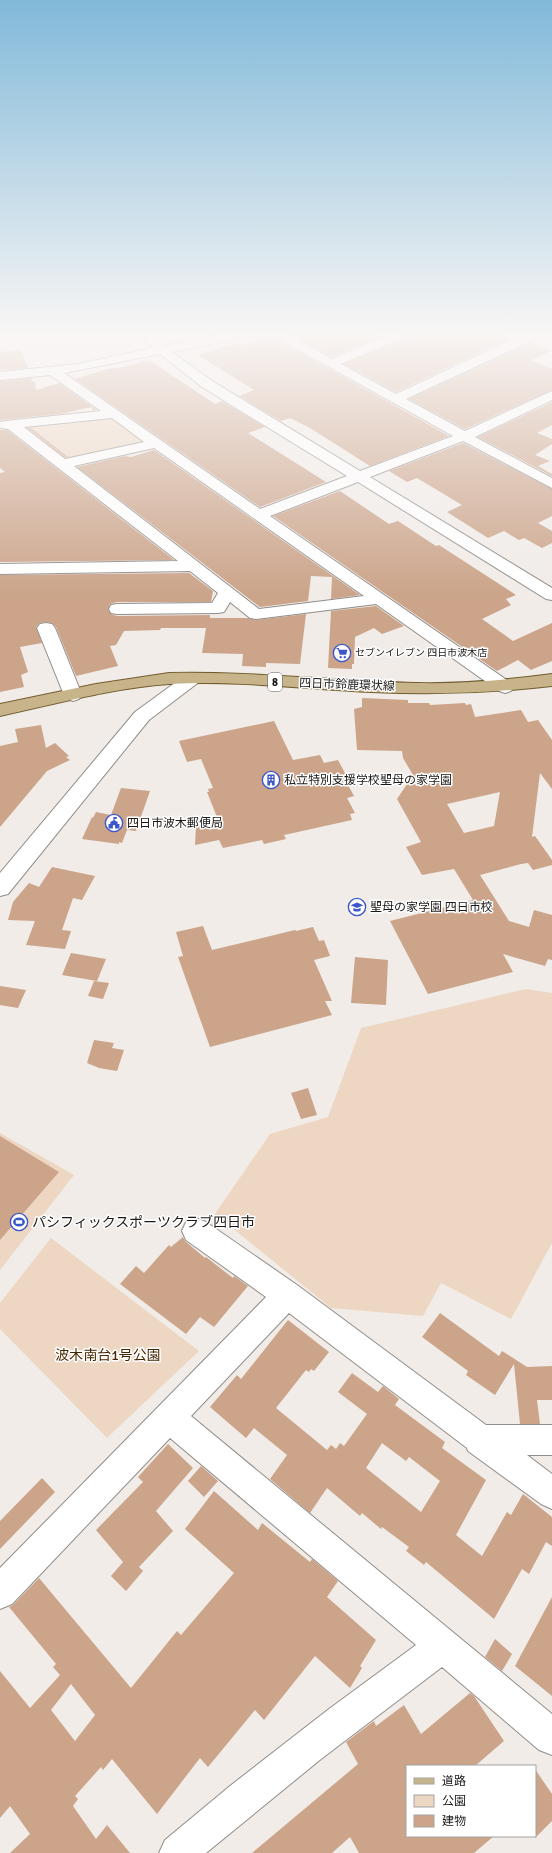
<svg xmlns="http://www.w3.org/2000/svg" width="552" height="1853" viewBox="0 0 552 1853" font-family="Signika,'Noto Sans JP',sans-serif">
	<rect width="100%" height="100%" fill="#f1ece8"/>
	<path fill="#edd7c3" d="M109,418H114L146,440L143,444L65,460L24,428L27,426Z
		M526,989L552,993V1243L511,1319L441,1283L423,1316L331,1308L215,1214L270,1134L328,1117L361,1028Z
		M0,1133L74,1175L0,1270Z
		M51,1238L199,1351L107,1438L0,1329V1303Z"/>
	<path fill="#cba48a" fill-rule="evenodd" d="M271,335V336L449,436L370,466L310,428L290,418L281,421L239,396L254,390L198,355L237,343L241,345Z
		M292,335H382L332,357Z
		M405,335H503L511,338L396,392L344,364L403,339Z
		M530,343L551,351L531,360L552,369V390L465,429L409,399Z
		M21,350L28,368L0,370V352Z
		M146,361L152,362L215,404L222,401L265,427L248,433L326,482L260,507L75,379L107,369L119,368Z
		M31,378L32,382L35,381L36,390L59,383L97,410H93L92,407L60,414L0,420V381Z
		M552,402V425L537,433L552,439V444L535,455L550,461L538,466L552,474V476L478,437Z
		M28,428H31L68,457H65Z
		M0,430H7L174,560L0,562V473L5,472L0,468Z
		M463,443L552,489V516L538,523L552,531V543L542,548L524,538L519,540L504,531L488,538L447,512L462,505L417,478L407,482L389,471Z
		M154,450L360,595L331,599L332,577L311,576L308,601L260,607L77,467L125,456L131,457Z
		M340,491L389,524L398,521L436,546L439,545L516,595L506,599L511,605L482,619L513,641L552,623V661L531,670L518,660L497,671L273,516Z
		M189,573L213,591L211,602H117L110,604L108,610L111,614L117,616L210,615V618H248L256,620L306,614L300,664L266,663V667L242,666L243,654L202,653L206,628H161L160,630L124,631L116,645L110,646L118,666L76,676L56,627L52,623L46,622L40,623L36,627L42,643L20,647L28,672L21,675L24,687L0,692V575Z
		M376,606L404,626L382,634L374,628L355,637L354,664H352V669L328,668L331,611Z
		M362,698L408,700V703H429L430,705L465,703L466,705L471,704L475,717L521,710L528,722L538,720L552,740V789L540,773L532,837L535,836L552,860V865L533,870L528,863L521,864L480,875L509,921L529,927L534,910L552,915V960L548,959L545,966L503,954L513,972L428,994L390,921L473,900L454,869L422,875L406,847L421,842L397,799L413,775L403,758L402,751L357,750L354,709L362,707ZM500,792L494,826L464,833L447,804Z
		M274,721L293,760L320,755L324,763L338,760L346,775L343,776L354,796L347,798L355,813L350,814L352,820L284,835L286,839L264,844L262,840L223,848L219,840L195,845L196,826H209L208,822L212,821L211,818L217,817L207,792H209L208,789L213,788L201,759L187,762L179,741Z
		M41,725L46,748L55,743L69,756L66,757L70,760L47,771L0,827V746L18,742L15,729Z
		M121,788L150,791L136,831L127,830L122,843L119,842V844L82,839L92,817L93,818L96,812L111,815Z
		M52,867L95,876L82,900L73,898L62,930L71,931L65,949L26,945L35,921L8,920L13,902L29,883L39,887Z
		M203,926L212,950L295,930L296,931L313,927L319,941L324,940L330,956L314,960L332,1001H325L332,1015L210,1047L178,957L183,956L176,932Z
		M71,953L106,959L97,981L62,975Z
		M355,957L388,960L386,1005L351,1003Z
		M94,981L109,983L103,999L88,996Z
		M0,986L26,990L18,1008L0,1005Z
		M94,1040L114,1043L112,1048L124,1050L117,1071L99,1068L87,1063Z
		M308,1088L317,1115L301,1119L291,1093Z
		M0,1136L59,1172L0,1240Z
		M183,1237L185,1241L205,1258L206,1257L233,1278L234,1276L248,1286L214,1327L200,1317L186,1334L120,1284L136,1266L144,1273L169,1245L171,1247Z
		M440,1313L499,1356L502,1351L527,1367L552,1366V1400H537L540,1424H520L514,1364L495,1395L466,1375L468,1371L422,1337Z
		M288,1320L329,1352L314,1371L311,1369L309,1372L306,1370L276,1408L327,1450L331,1445L336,1449L340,1443L344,1446L367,1414L338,1392L352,1373L378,1392L383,1386L399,1399L395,1405L445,1442L442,1448L486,1480L456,1535L482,1556L507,1512L511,1515L523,1494L552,1517V1546L546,1542L529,1574L522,1569L494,1619L426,1562L424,1565L406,1551L409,1547L382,1527L381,1529L362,1513L360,1516L327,1488L310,1513L270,1479L287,1455L254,1428L246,1438L210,1407L237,1375L241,1379ZM382,1443L406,1461L409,1457L440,1481L421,1512L366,1468Z
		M168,1444L193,1468L156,1511L173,1531L139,1567L143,1571L126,1591L111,1576L123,1562L96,1530L143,1482L138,1477Z
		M201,1466L218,1481L204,1497L188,1481Z
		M42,1478L55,1492L0,1549V1521Z
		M214,1491L258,1530L262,1523L310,1562L312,1559L338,1581L327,1597L376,1640L360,1666L362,1668L350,1688L315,1656L264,1720L255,1710L208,1767L200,1758L157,1814L112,1759L103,1770L101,1767L75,1796L78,1799L73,1806L96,1839L107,1825L130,1853H10L30,1834L10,1806L0,1818V1671L30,1708L60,1675L53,1667L56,1664L9,1607L13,1605L39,1578L131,1688L177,1631L181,1635L234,1573L185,1529ZM71,1684L95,1715L75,1741L51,1710Z
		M552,1597V1696L515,1666Z
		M495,1639L512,1654L502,1671L485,1657Z
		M470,1693L474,1696L504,1741L475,1766H407V1836H494L474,1853H359L350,1837L332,1853H252L358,1764L346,1742L374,1721L376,1726L404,1705L421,1734Z
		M535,1769L552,1794V1821L535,1838Z"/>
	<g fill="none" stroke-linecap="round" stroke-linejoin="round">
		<defs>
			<path id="minor" d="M141,335H154L165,346L216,335H241L235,339L172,352L212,381L360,471L453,436L272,335H288L332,359L387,335H404L402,338L341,364L396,394L522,335H539L537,338L406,399L465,431L552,391V400L475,437L552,478V488L463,441L370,477L552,588V600L546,599L358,482L270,516L511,683L514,687L511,691L505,693L499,691L376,604L256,619L250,618L230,602L224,612L218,613L117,614L111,613L109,609L111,605L117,604L212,603L218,593L190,571L0,574V564L178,561L8,429L0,428V422L5,421L101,411L50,375L0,380V372L78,364L153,348ZM160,354L202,387L347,476L260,509L64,373ZM112,418L144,442L65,459L24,427ZM154,448L364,596L259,609L74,466Z
				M46,623L52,624L55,628L82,695L79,699L73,701L67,699L64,695L37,628L40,624Z
				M193,673L199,674L202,678L199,682L149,720L8,894L0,896V873L135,712L187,674Z
				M196,1218L206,1222L297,1285L486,1425H552V1455H527L552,1474V1509L541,1504L468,1451L467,1448L289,1313L191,1416L552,1714V1755L539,1750L442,1667L321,1759L206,1853H159L165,1840L230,1786L329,1709L416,1645L170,1438L12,1604L0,1609V1568L266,1297L186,1240L182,1231L186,1222Z"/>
			<path id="major" d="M169,673C251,671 334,681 416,683C462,684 507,680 552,674V686C492,693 432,695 371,692C304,689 236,680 169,684C112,688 56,704 0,716V704L96,684Z"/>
		</defs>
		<use href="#minor" stroke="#918d89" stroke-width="2"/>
		<use href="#major" stroke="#735d2f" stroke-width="2"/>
		<use href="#minor" fill="#fff" fill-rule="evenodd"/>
		<use href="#major" fill="#c8b48a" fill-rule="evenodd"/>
	</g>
	<linearGradient id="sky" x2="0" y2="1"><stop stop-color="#81b9d9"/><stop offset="0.56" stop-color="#f9f6f5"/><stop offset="1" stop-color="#f9f6f5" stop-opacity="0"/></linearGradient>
	<rect width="552" height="595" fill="url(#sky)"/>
	<defs>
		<symbol id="supermarket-ring" viewBox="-11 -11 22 22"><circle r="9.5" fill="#fff" stroke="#3c57c9" stroke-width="1.5"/><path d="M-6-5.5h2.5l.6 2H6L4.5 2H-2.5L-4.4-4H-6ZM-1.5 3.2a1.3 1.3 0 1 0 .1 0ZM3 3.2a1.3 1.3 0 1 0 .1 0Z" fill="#3c57c9"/></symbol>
		<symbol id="building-ring" viewBox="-11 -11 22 22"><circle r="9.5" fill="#fff" stroke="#3c57c9" stroke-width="1.5"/><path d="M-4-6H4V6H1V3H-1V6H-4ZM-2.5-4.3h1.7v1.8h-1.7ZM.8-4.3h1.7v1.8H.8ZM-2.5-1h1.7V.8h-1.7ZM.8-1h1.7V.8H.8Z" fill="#3c57c9"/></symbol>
		<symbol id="civic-ring" viewBox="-11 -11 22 22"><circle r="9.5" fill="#fff" stroke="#3c57c9" stroke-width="1.5"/><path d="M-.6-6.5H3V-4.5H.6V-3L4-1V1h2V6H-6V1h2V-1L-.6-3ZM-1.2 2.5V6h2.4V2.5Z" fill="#3c57c9"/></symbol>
		<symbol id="school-ring" viewBox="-11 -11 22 22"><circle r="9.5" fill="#fff" stroke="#3c57c9" stroke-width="1.5"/><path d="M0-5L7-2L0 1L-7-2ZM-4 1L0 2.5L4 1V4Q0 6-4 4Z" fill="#3c57c9"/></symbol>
		<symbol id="stadium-ring" viewBox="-11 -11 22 22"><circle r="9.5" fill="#fff" stroke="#3c57c9" stroke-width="1.5"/><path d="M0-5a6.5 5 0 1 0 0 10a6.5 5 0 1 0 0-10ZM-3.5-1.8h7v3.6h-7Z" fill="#3c57c9"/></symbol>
	</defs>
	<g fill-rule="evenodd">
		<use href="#supermarket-ring" x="332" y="643" width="20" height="20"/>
		<use href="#building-ring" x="261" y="770" width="20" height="20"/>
		<use href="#civic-ring" x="104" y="813" width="20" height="20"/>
		<use href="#school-ring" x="347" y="897" width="20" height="20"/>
		<use href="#stadium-ring" x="9" y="1212" width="20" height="20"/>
	</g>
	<g text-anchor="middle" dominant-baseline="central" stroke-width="3" stroke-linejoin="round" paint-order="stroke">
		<g font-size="10" fill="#1b1918" stroke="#fff" text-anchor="start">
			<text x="355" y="653">セブンイレブン 四日市波木店</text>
		</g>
		<rect fill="#fff" stroke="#5f5e5d" stroke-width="1" x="268" y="673" width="14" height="18" rx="3"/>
		<g font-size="11" font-weight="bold" fill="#1b1918">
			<text x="275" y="682">8</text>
		</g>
		<g font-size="12" fill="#1b1918" stroke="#fff">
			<text transform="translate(347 685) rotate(2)">四日市鈴鹿環状線</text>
		</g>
		<g font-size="12" fill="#1b1918" stroke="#fff" text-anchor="start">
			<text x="284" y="780">私立特別支援学校聖母の家学園</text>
			<text x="127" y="823">四日市波木郵便局</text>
			<text x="370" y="907">聖母の家学園 四日市校</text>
		</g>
		<g font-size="14" fill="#1b1918" stroke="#fff" text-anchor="start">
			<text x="32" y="1222">パシフィックスポーツクラブ四日市</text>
		</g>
		<g font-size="14" fill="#462600" stroke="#fff">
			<text x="108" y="1355">波木南台1号公園</text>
		</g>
	</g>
	<rect x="406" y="1765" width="130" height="72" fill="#ffffff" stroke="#a4a3a3"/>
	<rect x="414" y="1778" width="20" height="6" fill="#c8b48a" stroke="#a4a3a3"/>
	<text x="442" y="1785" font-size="12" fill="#1b1918">道路</text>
	<rect x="414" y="1795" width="20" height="12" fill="#edd7c3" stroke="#a4a3a3"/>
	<text x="442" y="1805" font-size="12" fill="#1b1918">公園</text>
	<rect x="414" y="1815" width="20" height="12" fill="#cba48a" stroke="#a4a3a3"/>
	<text x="442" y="1825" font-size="12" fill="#1b1918">建物</text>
</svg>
